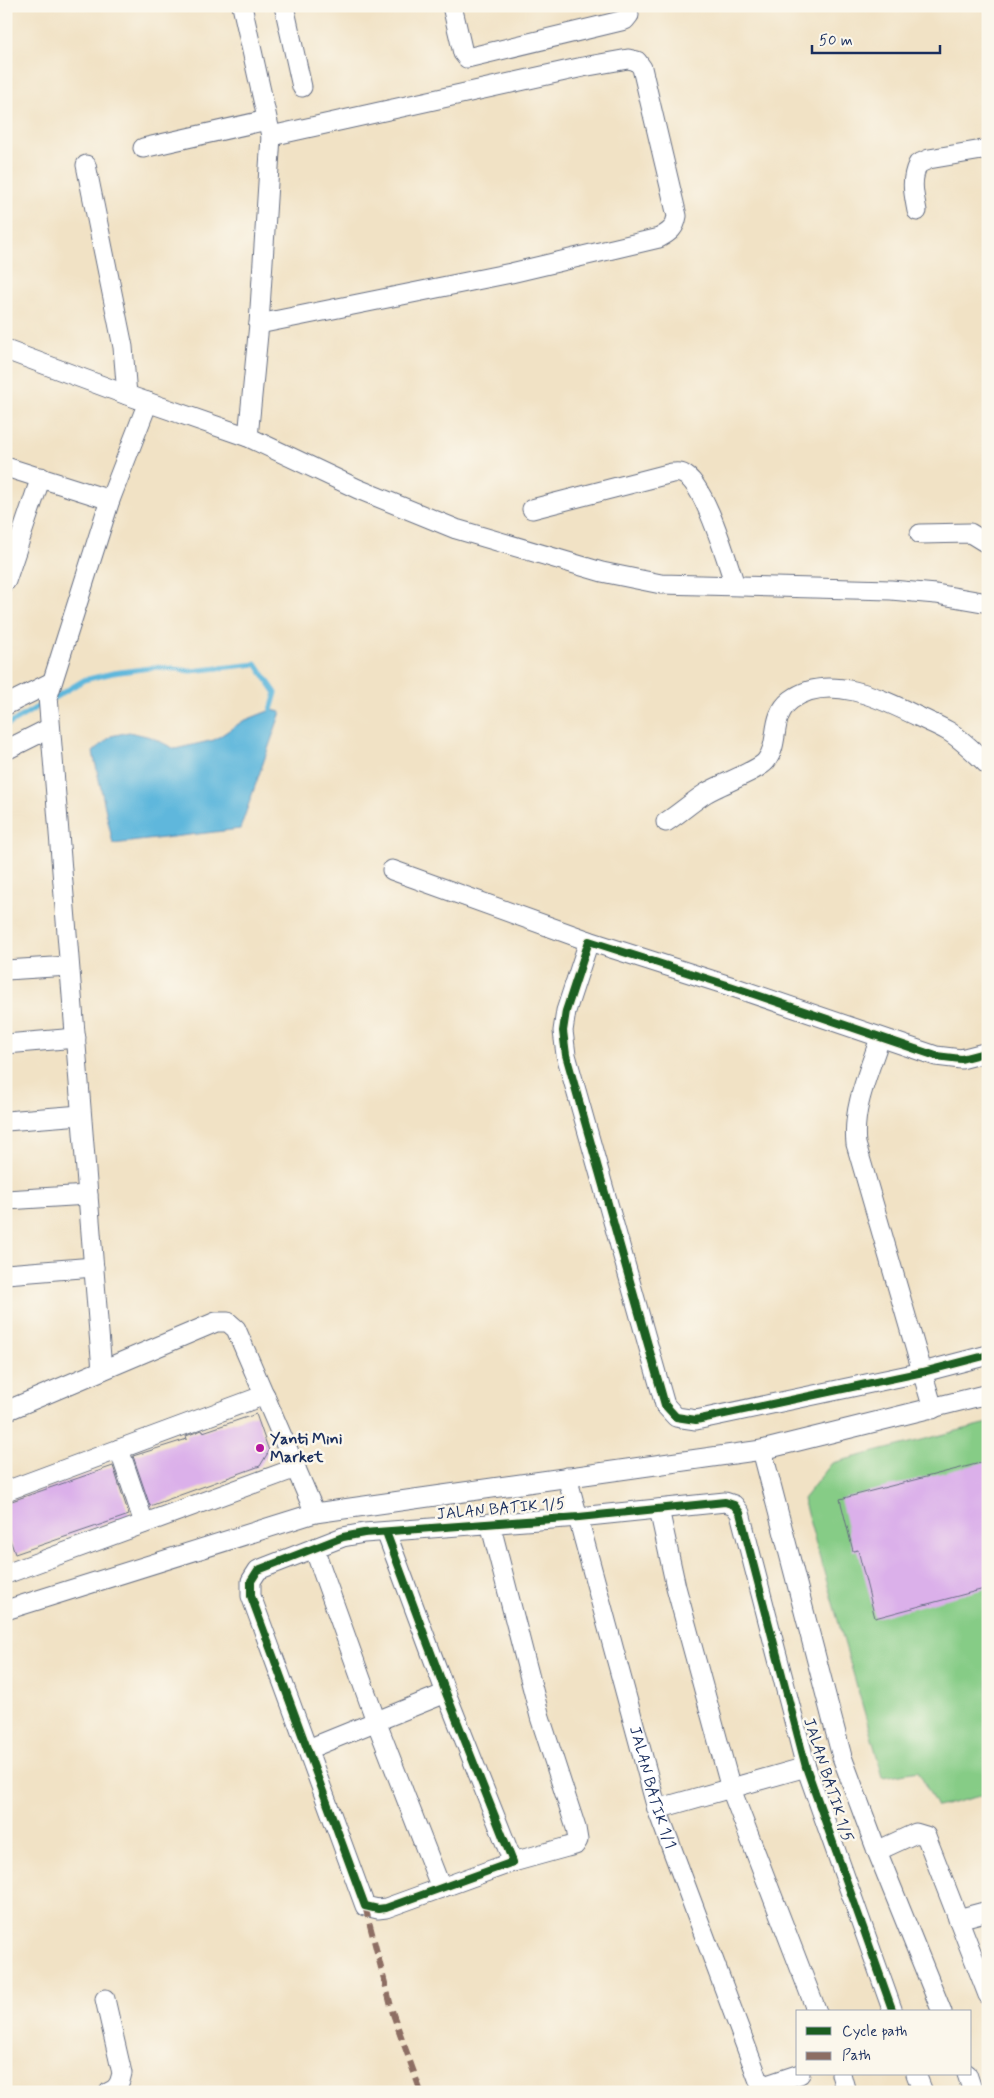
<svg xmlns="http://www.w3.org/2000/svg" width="994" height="2098" viewBox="0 0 994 2098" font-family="Mynerve,sans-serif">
	<rect width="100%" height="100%" fill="#fbf7ec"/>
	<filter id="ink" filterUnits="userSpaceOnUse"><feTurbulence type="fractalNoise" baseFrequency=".02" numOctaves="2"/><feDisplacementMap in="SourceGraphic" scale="10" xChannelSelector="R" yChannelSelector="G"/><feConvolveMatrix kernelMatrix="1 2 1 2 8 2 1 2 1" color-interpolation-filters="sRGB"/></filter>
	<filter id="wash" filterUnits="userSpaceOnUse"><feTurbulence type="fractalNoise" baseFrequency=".0096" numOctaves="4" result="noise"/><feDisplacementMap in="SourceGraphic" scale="20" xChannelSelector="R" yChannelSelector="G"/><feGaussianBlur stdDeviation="1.12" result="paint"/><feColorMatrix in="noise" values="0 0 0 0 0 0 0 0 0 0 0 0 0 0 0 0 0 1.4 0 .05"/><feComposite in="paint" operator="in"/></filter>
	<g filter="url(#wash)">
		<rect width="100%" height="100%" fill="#f1e2c5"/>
		<path fill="#86cc86" stroke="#507e72" d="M988,1423V1794L937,1807L918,1771L883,1777L803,1499L832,1463Z"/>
		<path fill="#5eb7dc" stroke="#3c739d" d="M271,710L281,712L240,829L113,844L93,752L111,736L129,732L151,737L175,749L214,740L243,721Z"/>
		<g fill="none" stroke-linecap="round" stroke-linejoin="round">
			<path stroke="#5eb7dc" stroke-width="5" d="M54,698L84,680L113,673L157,667L191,671L256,664L276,693L271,710
				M6,726L44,703"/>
		</g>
		<g id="blocks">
			<path fill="#dbb0ea" d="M256,1414L269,1451L260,1466L150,1506L133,1456L187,1439L186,1436L202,1430L203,1432Z
				M988,1461V1588L875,1618L858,1550L853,1551L840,1499Z
				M113,1466L129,1515L15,1554L6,1528V1503Z"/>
		</g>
	</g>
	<g filter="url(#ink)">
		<use href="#blocks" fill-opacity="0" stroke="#666e82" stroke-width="1"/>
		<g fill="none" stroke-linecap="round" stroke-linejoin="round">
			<defs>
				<g id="minor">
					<path d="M242,6L271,136L259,324L248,437"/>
					<path d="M284,6L302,87"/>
					<path d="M452,6L463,53L467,58L625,20L629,15L627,6"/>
					<path d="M143,148L267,120"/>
					<path d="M86,165L123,347L127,395"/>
					<path d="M917,211C914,194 910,181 918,164L929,159L988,149"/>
					<path d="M259,324L511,273L659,238C670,232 675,228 677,216L642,68L637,61L628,59L583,67L271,136"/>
					<path d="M6,350L127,395L248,437L358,489L456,529L602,572L661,584L891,590L936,594L988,603"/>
					<path d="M6,467L110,500"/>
					<path d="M532,509L672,473C675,473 680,472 683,474C705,483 727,562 735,585"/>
					<path d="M920,534L970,533L988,544"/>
					<path d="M6,581L41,477"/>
					<path d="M6,705L52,682"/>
					<path d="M6,750L50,728"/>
					<path d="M666,822C680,813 692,802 706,793C719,785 759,770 766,761C781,742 769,717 791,700C828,672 882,699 917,716C927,721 938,725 948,731C963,740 975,753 988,765"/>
					<path d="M392,870L589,941L730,986L936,1056L961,1059L988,1052"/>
					<path d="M589,941L566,1011L563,1031L566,1055L665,1405L676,1417L696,1420L923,1372L988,1355"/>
					<path d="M6,970L69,966"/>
					<path d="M880,1038C869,1072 852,1108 856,1144L933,1409"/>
					<path d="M6,1044L76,1038"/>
					<path d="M6,1121L81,1115"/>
					<path d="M6,1200L88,1195"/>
					<path d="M6,1274L94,1267"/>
					<path d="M102,1370L48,696L110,500L148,402"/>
					<path d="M6,1411L216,1322H228L236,1329L315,1513"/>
					<path d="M119,1449L144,1523"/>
					<path d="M762,1450L842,1757L877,1851L942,2012"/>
					<path id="s1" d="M567,1477L657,1809L763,2092"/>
					<path d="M6,1491L265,1395"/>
					<path d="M659,1509L676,1587L731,1789L817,2012"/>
					<path d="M490,1523L540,1717L576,1828L578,1840L575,1845L567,1847L513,1862L386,1908L378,1909L365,1906L251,1596V1581L258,1570L343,1537L364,1533L579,1517L725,1502L734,1505L740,1513L806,1767L893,2012"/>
					<path d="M386,1532L446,1693L513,1862"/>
					<path d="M314,1548L376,1721L441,1888"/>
					<path d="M6,1574L296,1468"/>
					<path d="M6,1610L315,1513L762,1450L988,1394"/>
					<path d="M308,1749L446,1693"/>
					<path d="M657,1809L806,1767"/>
					<path d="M877,1851L916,1833L926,1836L988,1995"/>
					<path d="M958,1919L988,1911"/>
					<path d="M105,1999L122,2073C120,2082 118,2089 109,2092"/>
					<path d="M841,2074L846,2092"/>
					<path d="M916,2074L923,2092"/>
					<path d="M967,2074L973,2092"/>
					<path d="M761,2087L800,2074"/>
				</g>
			</defs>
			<use href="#minor" stroke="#666e82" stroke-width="21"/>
			<use href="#minor" stroke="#fff" stroke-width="19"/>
			<path stroke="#8d6e63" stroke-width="6" stroke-dasharray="12 6" stroke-linecap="butt" d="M365,1906L393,2014L421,2092"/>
			<defs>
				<path id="cycleway" d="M988,1052L961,1059L936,1056L730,986L589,941L566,1011L563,1031L566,1055L665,1405L676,1417L696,1420L923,1372L988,1355
					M386,1532L446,1693L513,1862L386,1908L378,1909L365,1906L251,1596V1581L258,1570L343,1537L364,1533L579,1517L725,1502L734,1505L740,1513L806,1767L893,2012"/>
			</defs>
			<use href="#cycleway" stroke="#fbf7ec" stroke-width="11"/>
			<use href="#cycleway" stroke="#1b5e20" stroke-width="8"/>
		</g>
	</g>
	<circle fill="#b5179e" stroke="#fbf7ec" stroke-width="2" cx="260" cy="1448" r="5"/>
	<g text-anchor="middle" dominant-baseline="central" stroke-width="5" stroke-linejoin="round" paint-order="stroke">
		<g font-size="16" font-weight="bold" fill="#1b2f5e" stroke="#fbf7ec" text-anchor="start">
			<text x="270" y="1439">Yanti Mini<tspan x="270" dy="18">Market</tspan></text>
		</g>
		<g font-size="16" fill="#1b2f5e" stroke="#fbf7ec">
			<text transform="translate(501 1509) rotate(-5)">JALAN BATIK 1/5</text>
			<text transform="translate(828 1780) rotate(72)">JALAN BATIK 1/5</text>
			<text stroke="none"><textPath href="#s1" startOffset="322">JALAN BATIK 1/1</textPath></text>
		</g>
	</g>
	<rect width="994" height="2098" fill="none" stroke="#fbf7ec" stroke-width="25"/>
	<rect x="796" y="2010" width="175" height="65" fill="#fbf7ec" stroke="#a1a7b3"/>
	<rect x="806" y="2027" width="25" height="8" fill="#1b5e20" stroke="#a1a7b3"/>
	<text x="842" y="2036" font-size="15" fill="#1b2f5e">Cycle path</text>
	<rect x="806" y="2052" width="25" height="8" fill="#8d6e63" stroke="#a1a7b3"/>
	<text x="842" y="2060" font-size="15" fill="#1b2f5e">Path</text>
	<path d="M812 45v8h128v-8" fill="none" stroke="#1b2f5e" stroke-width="2.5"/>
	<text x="819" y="45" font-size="15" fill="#1b2f5e" stroke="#fbf7ec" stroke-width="4" paint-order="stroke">50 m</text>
</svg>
